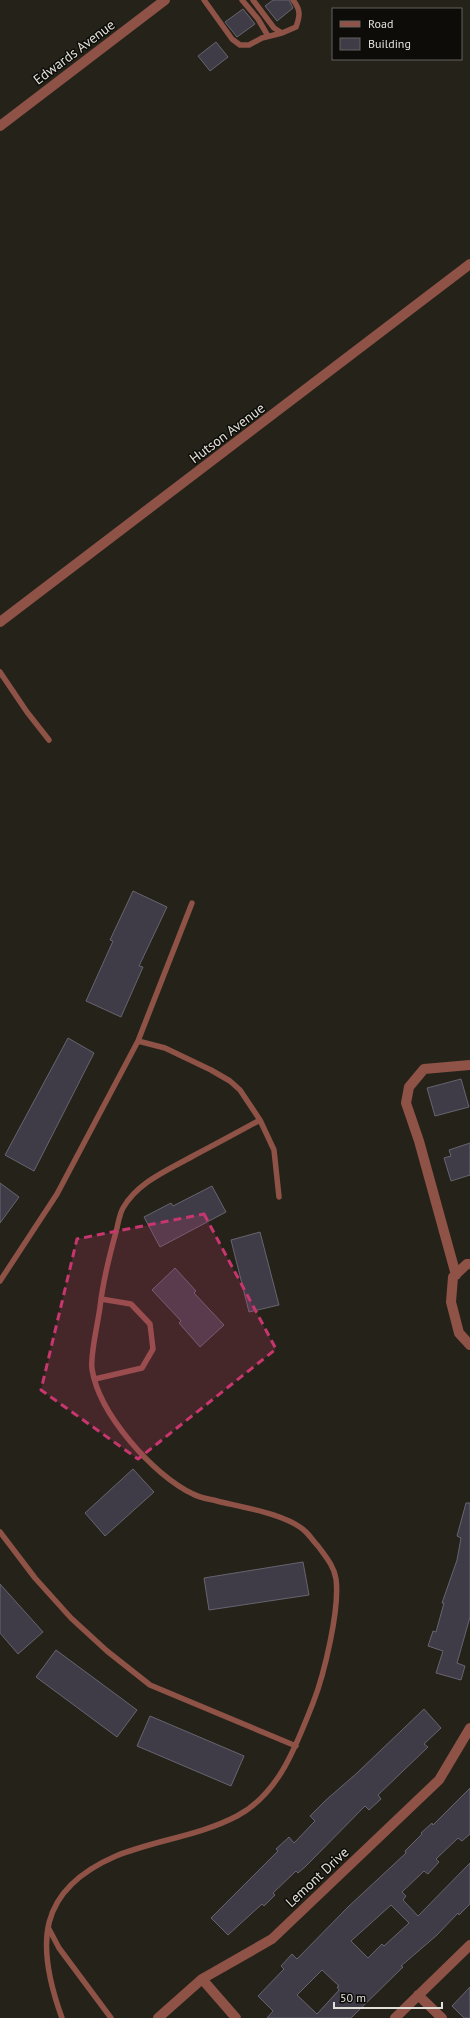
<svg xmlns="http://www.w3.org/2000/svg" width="470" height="2018" viewBox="0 0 470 2018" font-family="'PT Sans',sans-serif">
	<rect width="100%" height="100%" fill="#252319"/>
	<path fill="#3f3c47" stroke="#676470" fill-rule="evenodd" d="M273,0H289L293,8L277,21L265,6Z
		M243,9L255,24L237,37L225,22Z
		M216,42L228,57L210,71L198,56Z
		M133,891L167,907L139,966L143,967L121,1017L86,1001L113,941L110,940Z
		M68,1038L94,1053L34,1171L5,1155Z
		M461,1079L469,1107L435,1116L427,1088Z
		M470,1143V1175L451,1181L444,1158L451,1156L449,1150Z
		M0,1183L19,1197L0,1223Z
		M212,1186L226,1212L160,1247L144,1217L171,1203L173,1206Z
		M260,1232L279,1305L249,1312L231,1240Z
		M175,1268L196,1291L194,1293L224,1325L200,1347L179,1323L181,1321L152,1290Z
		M133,1469L154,1492L105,1536L85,1513Z
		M466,1503H470V1617L457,1663L465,1666L461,1680L436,1673L443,1651L428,1646L433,1631L436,1632L444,1603H442L457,1560L461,1538L457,1536Z
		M303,1562L309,1595L209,1610L204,1578Z
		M0,1584L43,1632L18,1654L0,1633Z
		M56,1650L137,1710L117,1737L36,1677Z
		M424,1709L441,1728L424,1744L428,1747L378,1795L381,1799L369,1810L365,1806L306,1866L298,1873L296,1871L273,1893L275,1895L264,1906L262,1904L228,1935L211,1918L278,1851L276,1849L289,1837L294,1843L315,1821L310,1816L326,1800L357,1773Z
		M150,1716L244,1756L231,1786L137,1746Z
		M470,1788V1834L462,1841L458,1838L436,1859L439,1862L428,1874L424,1871L402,1892L406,1896L403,1900L418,1916L470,1863V1904L459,1915L458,1913L437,1935L401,1966L403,1967L351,2018H267L273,2011L258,1996L284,1969L281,1966L292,1954L297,1959L348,1907L406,1853L405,1851L422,1834L421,1833L432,1823L433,1825ZM391,1905L409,1923L384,1946L382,1944L368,1958L351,1941ZM322,1970L339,1986L337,1987L339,1990L317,2014L297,1995Z
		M470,1987V2018H464L452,2006Z"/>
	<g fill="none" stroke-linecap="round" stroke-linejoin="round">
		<path stroke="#8f5246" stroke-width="5.5" d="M204,0L232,39L240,45H249L262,38L282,33
			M242,0L258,19L268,36
			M253,0L274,28L282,33L296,27C300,16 301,10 293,0
			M0,672L27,712L49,740
			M138,1041L165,1048L211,1070L230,1081L240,1090L260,1120L274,1150L279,1197
			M0,1281L57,1194L138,1041L192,903
			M95,1379L142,1368L153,1349L150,1324L131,1304L101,1299
			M0,1532L35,1578L71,1618L107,1651L150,1685L296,1746
			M49,1929L59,1948L111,2018
			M62,2018C35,1944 37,1890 116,1856C155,1840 199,1836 237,1816C280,1793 296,1745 313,1703C324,1675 340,1609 336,1579C334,1566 326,1557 318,1546C314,1542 310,1536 306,1532C288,1514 241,1507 217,1501C209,1499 200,1498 193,1494C153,1475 99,1414 92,1369C90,1355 98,1323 100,1307C103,1281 109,1257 116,1232C118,1225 119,1215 123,1208C138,1182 168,1170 193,1156C216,1144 238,1132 260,1120"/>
		<path stroke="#8f5246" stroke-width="10" d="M0,126L165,0
			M0,622L470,264
			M470,1264H467L453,1277L451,1302L459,1333L470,1345
			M456,1275L419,1141L406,1103L409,1087L424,1069L470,1065
			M202,1979L236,2018
			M418,1995L442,2018
			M158,2018L202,1979L272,1939L439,1780L470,1728
			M395,2018L470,1945"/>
	</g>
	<path fill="#c7366e" fill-opacity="0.2" stroke="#c7366e" stroke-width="3" stroke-dasharray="8 5" stroke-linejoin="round" d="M204,1214L276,1349L138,1459L41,1390L77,1239Z"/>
	<g text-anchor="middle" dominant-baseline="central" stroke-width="3" stroke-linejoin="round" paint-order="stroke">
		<g font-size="14" fill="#e1e0d9" stroke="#0d0c08">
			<text transform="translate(74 52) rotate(-37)">Edwards Avenue</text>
			<text transform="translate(227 433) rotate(-37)">Hutson Avenue</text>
			<text transform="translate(317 1877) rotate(-43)">Lemont Drive</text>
		</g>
	</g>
	<rect x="332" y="8" width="130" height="52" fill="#0d0c08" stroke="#62615c"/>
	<rect x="340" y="21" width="20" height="6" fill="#8f5246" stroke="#62615c"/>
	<text x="368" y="28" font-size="12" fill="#e1e0d9">Road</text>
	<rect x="340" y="38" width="20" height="12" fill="#3f3c47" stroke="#62615c"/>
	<text x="368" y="48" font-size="12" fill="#e1e0d9">Building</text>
	<path d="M334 2002v6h108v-6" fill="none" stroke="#e1e0d9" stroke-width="2"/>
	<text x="340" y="2002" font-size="12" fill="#e1e0d9" stroke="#0d0c08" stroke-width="3" paint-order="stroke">50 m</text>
</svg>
